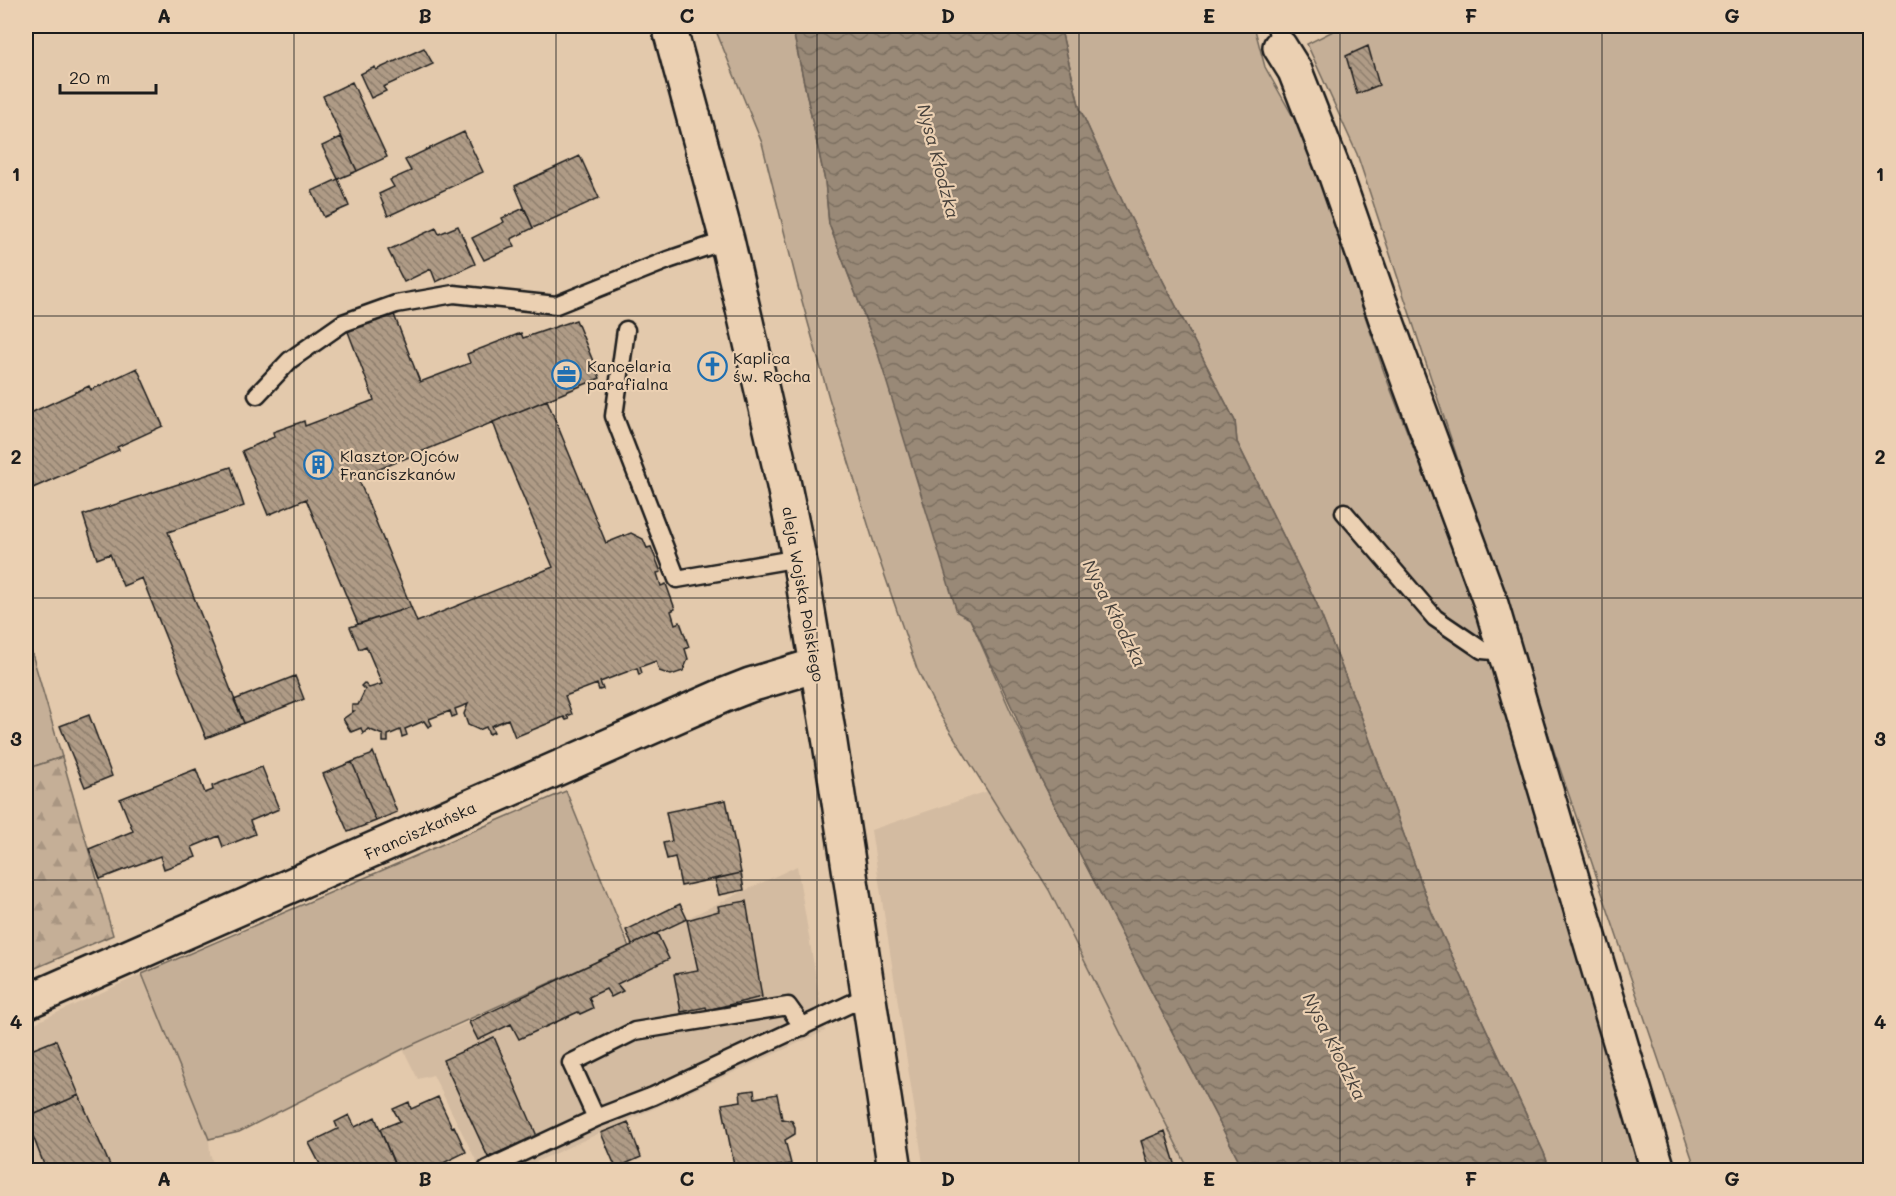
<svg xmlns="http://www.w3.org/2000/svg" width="1896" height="1196" viewBox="0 0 1896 1196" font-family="Mali,sans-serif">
	<defs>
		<pattern id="forest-firs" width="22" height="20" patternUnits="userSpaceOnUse" patternTransform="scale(1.5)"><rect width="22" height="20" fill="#c5af97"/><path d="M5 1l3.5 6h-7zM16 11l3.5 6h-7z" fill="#a99682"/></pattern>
		<pattern id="water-waves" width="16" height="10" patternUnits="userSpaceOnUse" patternTransform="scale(1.5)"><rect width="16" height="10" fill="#998977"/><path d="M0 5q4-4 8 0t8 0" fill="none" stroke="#7c6f61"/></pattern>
		<pattern id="building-back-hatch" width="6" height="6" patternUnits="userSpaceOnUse" patternTransform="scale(1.5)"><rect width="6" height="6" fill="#af9b86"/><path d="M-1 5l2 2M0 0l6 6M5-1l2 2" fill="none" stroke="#8e7e6d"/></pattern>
	</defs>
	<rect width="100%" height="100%" fill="#e3c9ac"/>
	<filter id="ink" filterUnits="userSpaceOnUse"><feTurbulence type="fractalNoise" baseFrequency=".0167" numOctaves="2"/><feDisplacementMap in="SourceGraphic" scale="12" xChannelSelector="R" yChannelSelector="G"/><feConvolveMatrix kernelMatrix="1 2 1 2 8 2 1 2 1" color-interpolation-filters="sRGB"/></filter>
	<g filter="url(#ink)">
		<path fill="#d3bba1" d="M988,791L1049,890L1189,1170H924L871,830Z
			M797,866L825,1031L518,1170H481L433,1075L418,1079L403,1049L469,1022Z
			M142,974L209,1139L210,1153L215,1170H26V1027Z"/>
		<path fill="#c5af97" stroke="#70665a" stroke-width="1.5" d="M714,26H792L825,181L829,224L876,347L970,619L1039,775L1244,1170H1189L1049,890L937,710L917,669L877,553L829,398L797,283L762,143Z
			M1060,26H1254L1265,67L1305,138L1384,372L1483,628L1645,1170H1550L1544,1153L1432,913L1363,721L1316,602L1237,442L1235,421L1125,207L1080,109Z
			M1343,26H1870V1170H1696L1556,757L1357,154L1307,44Z
			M26,633L62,757L26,769Z
			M566,791L629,947L403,1049L239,1132L209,1139L142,974Z"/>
		<path fill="url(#forest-firs)" stroke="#70665a" stroke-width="1.5" d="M62,757L113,935L26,972V769Z"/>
		<path fill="url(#water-waves)" stroke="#675d53" stroke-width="1.5" d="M792,26H1060L1080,109L1125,207L1235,421L1237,442L1316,602L1363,721L1432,913L1544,1153L1550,1170H1244L1039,775L1014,712L970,619L957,612L876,347L829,224L825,181Z"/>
		<path fill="url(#building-back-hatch)" stroke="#1c1c1c" stroke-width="1.5" d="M1368,46L1379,85L1357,94L1346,56Z
			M424,48L433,64L383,87L386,91L371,98L360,74L375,67L376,70Z
			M352,82L387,157L357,171L323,96Z
			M464,132L483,172L388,216L379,194L394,187L390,180L411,171L405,160Z
			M341,137L357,171L338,179L322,146Z
			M580,156L599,198L533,228L515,186Z
			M338,179L349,206L324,217L312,191Z
			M524,208L533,228L511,239L515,246L484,260L472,238L504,222L502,218Z
			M458,226L475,264L436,282L431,269L404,282L388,250L436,228L439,234Z
			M393,312L420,382L470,363L467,354L521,333L523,338L576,320L600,378L358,478L411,607L358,624L306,499L268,515L242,451L274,437L273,432L304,421L305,426L374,400L347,329Z
			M719,356L723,374L714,377L707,376L703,370L704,363L709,359Z
			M137,368L163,426L117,447L119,450L26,491V415L89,386L91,390Z
			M547,400L606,543L631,533L643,539L647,548L651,547L661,572L657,573L661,586L666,584L675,609L671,611L675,624L680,622L689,647L685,649L688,659L683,671L671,675L659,671L656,661L640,667L642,673L639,675L637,668L600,682L603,689L599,690L597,684L565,696L572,714L567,716L569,719L566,720L564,717L515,737L508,719L491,726L494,732L489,734L486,727L479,730L468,725L464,714L468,704L455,709L457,715L452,717L450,711L429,719L432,725L428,727L424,721L405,729L407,735L402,737L400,730L388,735V742H383V735L368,729L363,734L361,728L351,732L343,719L354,711H352V705H358L365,690L361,686L364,683L369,688L382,684L366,646L359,649L350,627L411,607L417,622L553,567L501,444L493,422Z
			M231,467L244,506L168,532L244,723L206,738L142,578L123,586L110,554L97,559L83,515Z
			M295,676L304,699L244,723L234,700Z
			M89,715L112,776L85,787L60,726Z
			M373,752L397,812L376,821L352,762L371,755Z
			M352,762L376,821L348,832L323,774Z
			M262,767L279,809L250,821L255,834L223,847L219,836L192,847L196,857L164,869L160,856L100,879L89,849L133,831L120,799L196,769L205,793L213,790L212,786Z
			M726,800L741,873L681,886L675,857L667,859L663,843L672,841L666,812Z
			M741,873L744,890L719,895L715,879Z
			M746,901L762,997L707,1010L706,1007L681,1012L674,974L698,970L687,920L719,911L718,906Z
			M680,904L687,919L632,945L626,930Z
			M657,933L669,959L617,984L623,991L611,997L606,989L589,997L593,1008L580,1014L578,1012L519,1039L511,1024L478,1040L469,1022Z
			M494,1037L537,1136L488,1157L443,1060Z
			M56,1040L79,1095L26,1118V1052Z
			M754,1090L755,1098L777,1094L782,1119L792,1121L795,1127V1134L785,1140L791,1164L753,1170H735L722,1104L741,1101L740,1092Z
			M79,1095L112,1170H46L26,1118Z
			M438,1097L452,1127L454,1126L466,1152L429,1170H397L380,1129L400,1121L393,1109L409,1102L411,1109Z
			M349,1115L355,1127L375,1117L396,1169L323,1170L309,1143L338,1129L335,1122Z
			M628,1122L641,1157L616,1168L601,1133Z
			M1165,1131L1177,1170H1150L1141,1141Z"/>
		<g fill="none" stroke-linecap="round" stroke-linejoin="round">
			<defs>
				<path id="lane" d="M1276,26L1280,47
					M626,330L614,416L677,579L799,558
					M257,395L290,360L343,323L396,304L454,294L556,305L668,260L727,240
					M1344,512L1435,618L1482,650L1505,652
					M596,1118L571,1063L635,1031L788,1006L803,1027
					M487,1169L596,1118L653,1096L867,996"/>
				<path id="street" d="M1280,47L1295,71L1336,176L1388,325L1490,601L1658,1170"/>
				<path id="secondary" d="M669,26L727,240L783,481L799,558L830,743L895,1170
					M26,1002L722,696L750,685L817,665"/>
			</defs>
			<use href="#lane" stroke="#1c1c1c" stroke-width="21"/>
			<use href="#street" stroke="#1c1c1c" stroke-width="38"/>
			<use href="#secondary" stroke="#1c1c1c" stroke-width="38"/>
			<use href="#lane" stroke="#ebd0b2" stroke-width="16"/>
			<use href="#street" stroke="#ebd0b2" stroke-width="33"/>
			<use href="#secondary" stroke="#ebd0b2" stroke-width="33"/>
		</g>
	</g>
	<path fill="none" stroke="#1c1c1c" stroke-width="1.5" stroke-opacity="0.55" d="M294,26V1170M556,26V1170M817,26V1170M1079,26V1170M1340,26V1170M1602,26V1170M26,316H1870M26,598H1870M26,880H1870"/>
	<defs>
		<symbol id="church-ring" viewBox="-11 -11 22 22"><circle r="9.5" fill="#ebd0b2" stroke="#1f6fb2" stroke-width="1.5"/><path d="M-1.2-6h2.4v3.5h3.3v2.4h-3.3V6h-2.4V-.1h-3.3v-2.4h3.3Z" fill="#1f6fb2"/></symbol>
		<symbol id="office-ring" viewBox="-11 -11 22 22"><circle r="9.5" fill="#ebd0b2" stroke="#1f6fb2" stroke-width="1.5"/><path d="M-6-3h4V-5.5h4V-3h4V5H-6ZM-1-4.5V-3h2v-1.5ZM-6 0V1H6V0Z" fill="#1f6fb2"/></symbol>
		<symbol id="building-ring" viewBox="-11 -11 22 22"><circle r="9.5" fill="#ebd0b2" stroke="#1f6fb2" stroke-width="1.5"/><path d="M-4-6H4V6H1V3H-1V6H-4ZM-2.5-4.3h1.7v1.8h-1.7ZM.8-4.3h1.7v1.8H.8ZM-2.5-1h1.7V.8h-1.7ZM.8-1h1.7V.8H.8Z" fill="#1f6fb2"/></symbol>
	</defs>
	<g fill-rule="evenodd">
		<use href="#church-ring" x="696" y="350" width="33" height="33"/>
		<use href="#office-ring" x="550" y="358" width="33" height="33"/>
		<use href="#building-ring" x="302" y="448" width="33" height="33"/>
	</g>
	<g text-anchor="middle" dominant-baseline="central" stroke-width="4.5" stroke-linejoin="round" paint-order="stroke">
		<g font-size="16" fill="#1c1c1c" stroke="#ebd0b2" text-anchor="start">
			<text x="733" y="357">Kaplica<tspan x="733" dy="18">św. Rocha</tspan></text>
			<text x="587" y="365">Kancelaria<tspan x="587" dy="18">parafialna</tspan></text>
			<text x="340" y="455">Klasztor Ojców<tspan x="340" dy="18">Franciszkanów</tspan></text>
		</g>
		<g font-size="16" fill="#1c1c1c" stroke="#ebd0b2">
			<text transform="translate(804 594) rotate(80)">aleja Wojska Polskiego</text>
			<text transform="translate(420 830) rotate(-24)">Franciszkańska</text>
		</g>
		<g font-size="18" font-style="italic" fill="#48423c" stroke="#ebd0b2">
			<text transform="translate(939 161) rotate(75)">Nysa Kłodzka</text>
			<text transform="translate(1115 613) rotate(63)">Nysa Kłodzka</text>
			<text transform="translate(1335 1046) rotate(63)">Nysa Kłodzka</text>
		</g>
	</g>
	<rect width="1896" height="1196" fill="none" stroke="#ebd0b2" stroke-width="66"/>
	<path d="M60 84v9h96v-9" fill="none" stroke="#1c1c1c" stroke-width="3"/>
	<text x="69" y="84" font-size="18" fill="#1c1c1c" stroke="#ebd0b2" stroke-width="4.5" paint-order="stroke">20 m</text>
	<rect x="33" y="33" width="1830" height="1130" fill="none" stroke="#1c1c1c" stroke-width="2"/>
	<g font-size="20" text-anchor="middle" font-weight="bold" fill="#1c1c1c">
		<text x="164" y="23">A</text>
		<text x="425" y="23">B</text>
		<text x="687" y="23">C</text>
		<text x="948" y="23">D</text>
		<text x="1209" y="23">E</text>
		<text x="1471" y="23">F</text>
		<text x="1732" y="23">G</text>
		<text x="16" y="181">1</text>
		<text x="1880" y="181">1</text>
		<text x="16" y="464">2</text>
		<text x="1880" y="464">2</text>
		<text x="16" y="746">3</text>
		<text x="1880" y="746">3</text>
		<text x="16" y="1029">4</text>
		<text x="1880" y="1029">4</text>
		<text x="164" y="1186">A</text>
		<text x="425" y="1186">B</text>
		<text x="687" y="1186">C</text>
		<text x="948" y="1186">D</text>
		<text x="1209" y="1186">E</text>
		<text x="1471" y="1186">F</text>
		<text x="1732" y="1186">G</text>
	</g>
</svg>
